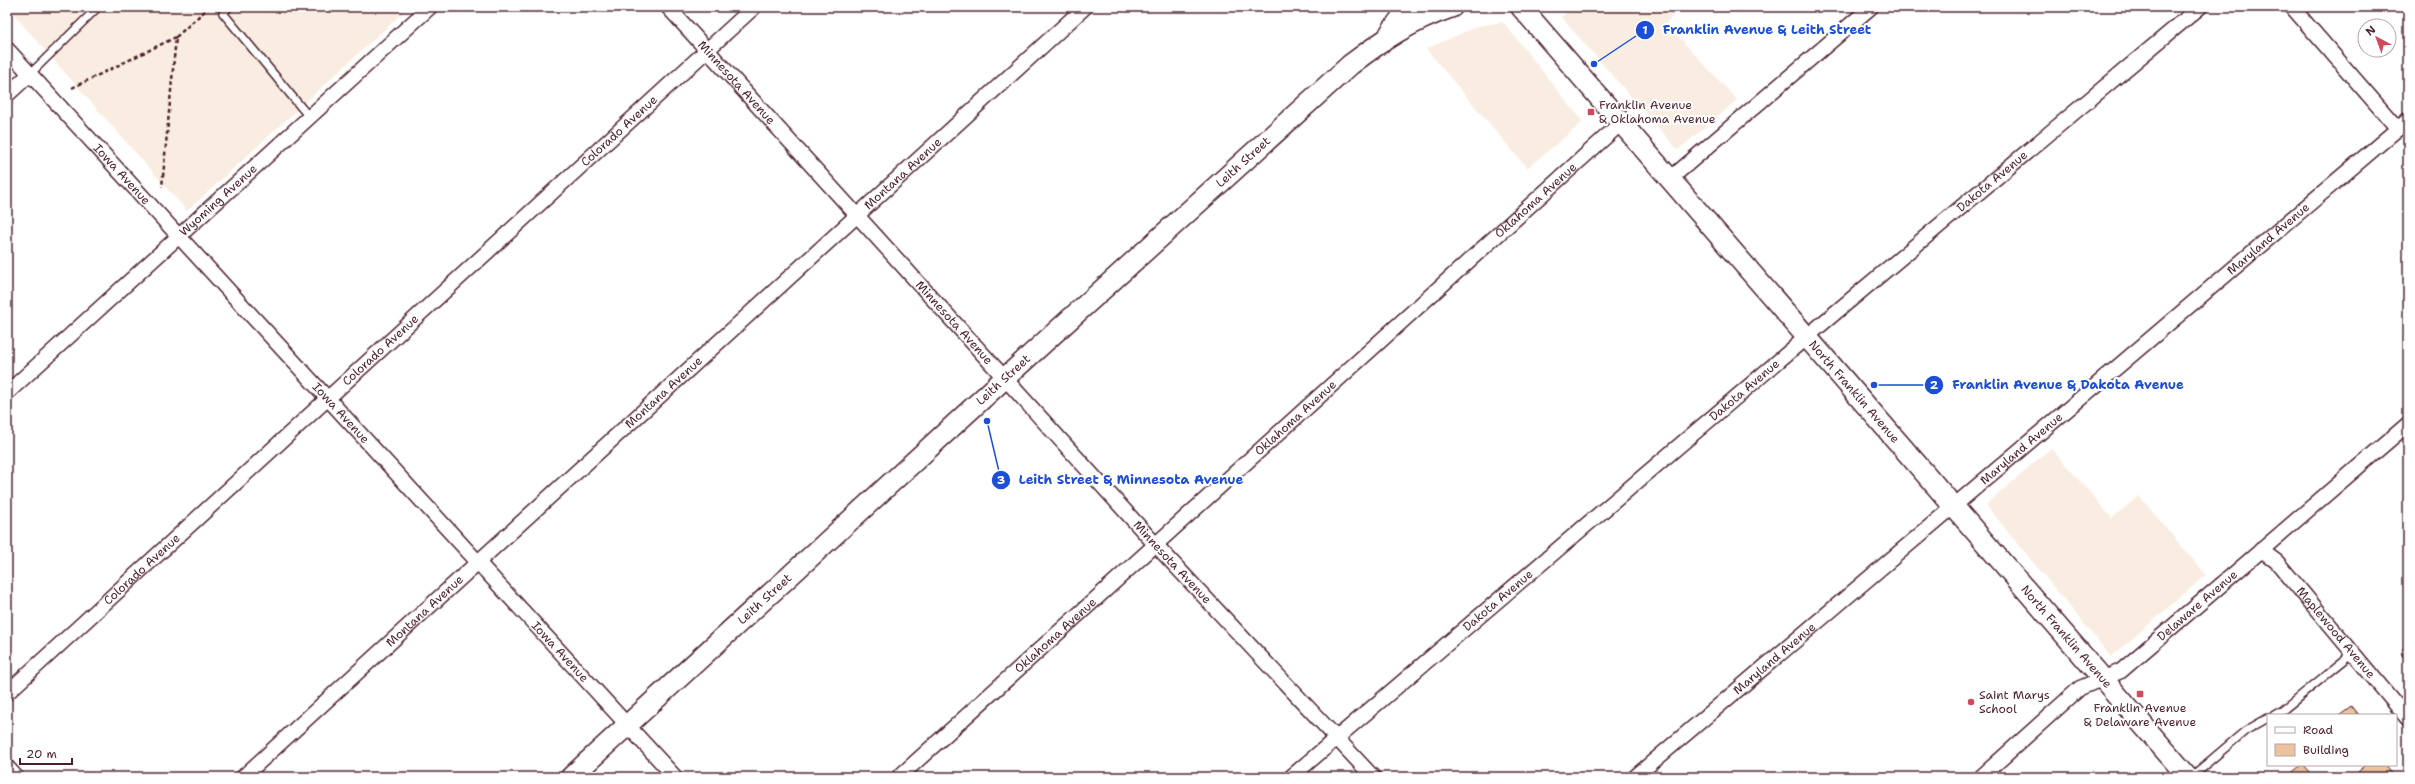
<svg xmlns="http://www.w3.org/2000/svg" width="2415" height="784" viewBox="0 0 2415 784" font-family="'Shantell Sans',sans-serif">
	<rect width="100%" height="100%" fill="#fff"/>
	<filter id="ink" filterUnits="userSpaceOnUse"><feTurbulence type="fractalNoise" baseFrequency=".025" numOctaves="2"/><feDisplacementMap in="SourceGraphic" scale="8" xChannelSelector="R" yChannelSelector="G"/><feConvolveMatrix kernelMatrix="1 2 1 2 8 2 1 2 1" color-interpolation-filters="sRGB"/></filter>
	<g filter="url(#ink)">
		<path fill="#f9ede1" d="M7,7H409L187,211Z
			M1573,7H1680L1681,8L1666,23L1737,100L1678,150L1561,17Z
			M1503,22L1583,122L1527,168L1426,49L1478,26Z
			M2051,448L2112,518L2139,496L2206,575L2111,657L1986,505Z"/>
		<path fill="#ecc39c" stroke="#4a1f2b" d="M2351,706L2358,715H2339Z
			M2301,765H2304L2314,777H2287Z
			M2366,765H2384L2394,777H2362L2358,772Z"/>
		<g fill="none" stroke-linecap="round" stroke-linejoin="round">
			<defs>
				<path id="lane" d="M229,7L223,13L310,118
					M30,74L98,7
					M2408,649L2406,653L2408,655
					M2274,715L2283,710L2353,653
					M2191,777L2245,731L2268,718"/>
				<g id="street">
					<path id="s1" d="M668,7L1155,544L1373,777"/>
					<path d="M2292,7L2398,129"/>
					<path id="s2" d="M7,49L675,777"/>
					<path d="M7,95L30,74"/>
					<path d="M1670,179L1871,7"/>
					<path id="s3" d="M7,393L430,7"/>
					<path id="s4" d="M2261,550L2277,562L2408,719"/>
					<path id="s5" d="M7,693L754,7"/>
					<path d="M7,767L16,777"/>
					<path id="s6" d="M243,777L1085,7"/>
					<path id="s7" d="M899,777L1621,123"/>
					<path id="s8" d="M1291,777L1823,323L2200,7"/>
					<path id="s9" d="M1635,777L2408,120"/>
					<path id="s10" d="M1981,777L2080,688L2121,671L2408,424"/>
				</g>
				<g id="secondary">
					<path id="s11" d="M1521,7L2188,777"/>
					<path d="M1390,33L1409,7"/>
					<path id="s12" d="M571,777L1005,378L1350,65C1384,39 1411,21 1452,7"/>
				</g>
			</defs>
			<use href="#lane" stroke="#4a1f2b" stroke-width="10"/>
			<use href="#street" stroke="#4a1f2b" stroke-width="17"/>
			<use href="#secondary" stroke="#4a1f2b" stroke-width="23"/>
			<path stroke="#4a1f2b" stroke-width="2.5" stroke-dasharray="4 3" stroke-linecap="butt" d="M176,37L209,7
				M72,88L176,37L162,187"/>
			<use href="#lane" stroke="#fff" stroke-width="7"/>
			<use href="#street" stroke="#fff" stroke-width="14"/>
			<use href="#secondary" stroke="#fff" stroke-width="20"/>
		</g>
	</g>
	<g fill="#d1495b" stroke="#fff" stroke-width="1.5">
		<rect x="1587" y="108" width="8" height="8" rx="2"/>
		<rect x="2136" y="690" width="8" height="8" rx="2"/>
		<circle cx="1971" cy="702" r="4"/>
	</g>
	<g text-anchor="middle" dominant-baseline="central" stroke-width="4" stroke-linejoin="round" paint-order="stroke">
		<g font-size="12" fill="#4a1f2b" stroke="#fff">
			<text stroke="none"><textPath href="#s1" startOffset="102">Minnesota Avenue</textPath></text>
			<text stroke="none"><textPath href="#s5" startOffset="831">Colorado Avenue</textPath></text>
			<text stroke="none"><textPath href="#s12" startOffset="911">Leith Street</textPath></text>
			<text stroke="none"><textPath href="#s6" startOffset="894">Montana Avenue</textPath></text>
			<text stroke="none"><textPath href="#s2" startOffset="170">Iowa Avenue</textPath></text>
			<text stroke="none"><textPath href="#s8" startOffset="920">Dakota Avenue</textPath></text>
			<text stroke="none"><textPath href="#s7" startOffset="859">Oklahoma Avenue</textPath></text>
			<text stroke="none"><textPath href="#s3" startOffset="286">Wyoming Avenue</textPath></text>
			<text stroke="none"><textPath href="#s9" startOffset="831">Maryland Avenue</textPath></text>
			<text stroke="none"><textPath href="#s1" startOffset="426">Minnesota Avenue</textPath></text>
			<text stroke="none"><textPath href="#s5" startOffset="507">Colorado Avenue</textPath></text>
			<text stroke="none"><textPath href="#s12" startOffset="587">Leith Street</textPath></text>
			<text stroke="none"><textPath href="#s8" startOffset="596">Dakota Avenue</textPath></text>
			<text stroke="none"><textPath href="#s6" startOffset="570">Montana Avenue</textPath></text>
			<text stroke="none"><textPath href="#s11" startOffset="509">North Franklin Avenue</textPath></text>
			<text stroke="none"><textPath href="#s2" startOffset="494">Iowa Avenue</textPath></text>
			<text stroke="none"><textPath href="#s7" startOffset="535">Oklahoma Avenue</textPath></text>
			<text stroke="none"><textPath href="#s9" startOffset="507">Maryland Avenue</textPath></text>
			<text stroke="none"><textPath href="#s1" startOffset="750">Minnesota Avenue</textPath></text>
			<text stroke="none"><textPath href="#s5" startOffset="183">Colorado Avenue</textPath></text>
			<text stroke="none"><textPath href="#s12" startOffset="263">Leith Street</textPath></text>
			<text stroke="none"><textPath href="#s8" startOffset="272">Dakota Avenue</textPath></text>
			<text stroke="none"><textPath href="#s10" startOffset="278">Delaware Avenue</textPath></text>
			<text stroke="none"><textPath href="#s6" startOffset="246">Montana Avenue</textPath></text>
			<text stroke="none"><textPath href="#s4" startOffset="112">Maplewood Avenue</textPath></text>
			<text stroke="none"><textPath href="#s7" startOffset="211">Oklahoma Avenue</textPath></text>
			<text stroke="none"><textPath href="#s11" startOffset="833">North Franklin Avenue</textPath></text>
			<text stroke="none"><textPath href="#s2" startOffset="818">Iowa Avenue</textPath></text>
			<text stroke="none"><textPath href="#s9" startOffset="183">Maryland Avenue</textPath></text>
		</g>
		<g font-size="12" fill="#4a1f2b" stroke="#fff" text-anchor="start">
			<text x="1599" y="105">Franklin Avenue<tspan x="1599" dy="14">&amp; Oklahoma Avenue</tspan></text>
			<text x="1979" y="695">Saint Marys<tspan x="1979" dy="14">School</tspan></text>
			<text x="2140" y="708" text-anchor="middle">Franklin Avenue<tspan x="2140" dy="14">&amp; Delaware Avenue</tspan></text>
		</g>
	</g>
	<path fill="none" stroke="#1d4ed8" stroke-width="1.5" d="M1594 64L1645 30M1874 385L1934 385M987 421L1001 480"/>
	<g fill="#1d4ed8" stroke="#fff" stroke-width="1.5">
		<circle cx="1594" cy="64" r="4"/>
		<circle cx="1874" cy="385" r="4"/>
		<circle cx="987" cy="421" r="4"/>
		<circle cx="1645" cy="30" r="10"/>
		<circle cx="1934" cy="385" r="10"/>
		<circle cx="1001" cy="480" r="10"/>
	</g>
	<g font-size="12" text-anchor="middle" font-weight="bold" fill="#fff">
		<text x="1645" y="34">1</text>
		<text x="1934" y="389">2</text>
		<text x="1001" y="484">3</text>
	</g>
	<g font-size="13" text-anchor="middle" font-weight="bold" fill="#1d4ed8" stroke="#fff" stroke-width="4" stroke-linejoin="round" paint-order="stroke">
		<text x="1767" y="34">Franklin Avenue &amp; Leith Street</text>
		<text x="2068" y="389">Franklin Avenue &amp; Dakota Avenue</text>
		<text x="1131" y="484">Leith Street &amp; Minnesota Avenue</text>
	</g>
	<rect width="2415" height="784" fill="none" stroke="#fff" stroke-width="24"/>
	<rect x="12" y="12" width="2391" height="760" fill="none" stroke="#4a1f2b" stroke-width="1.5" filter="url(#ink)"/>
	<rect x="2267" y="714" width="130" height="52" fill="#ffffff" stroke="#b7a5aa"/>
	<rect x="2275" y="727" width="20" height="6" fill="#ffffff" stroke="#b7a5aa"/>
	<text x="2303" y="734" font-size="12" fill="#4a1f2b">Road</text>
	<rect x="2275" y="744" width="20" height="12" fill="#ecc39c" stroke="#b7a5aa"/>
	<text x="2303" y="754" font-size="12" fill="#4a1f2b">Building</text>
	<g transform="translate(2377 38) rotate(319)"><circle r="19" fill="#ffffff" stroke="#b7a5aa"/>
	<path d="M0-3L7 15L0 10L-7 15Z" fill="#d1495b"/>
	<text y="-6" font-size="11" font-weight="bold" text-anchor="middle" fill="#4a1f2b">N</text>
	</g>
	<path d="M20 758v6h52v-6" fill="none" stroke="#4a1f2b" stroke-width="2"/>
	<text x="26" y="758" font-size="12" fill="#4a1f2b" stroke="#ffffff" stroke-width="3" paint-order="stroke">20 m</text>
</svg>
